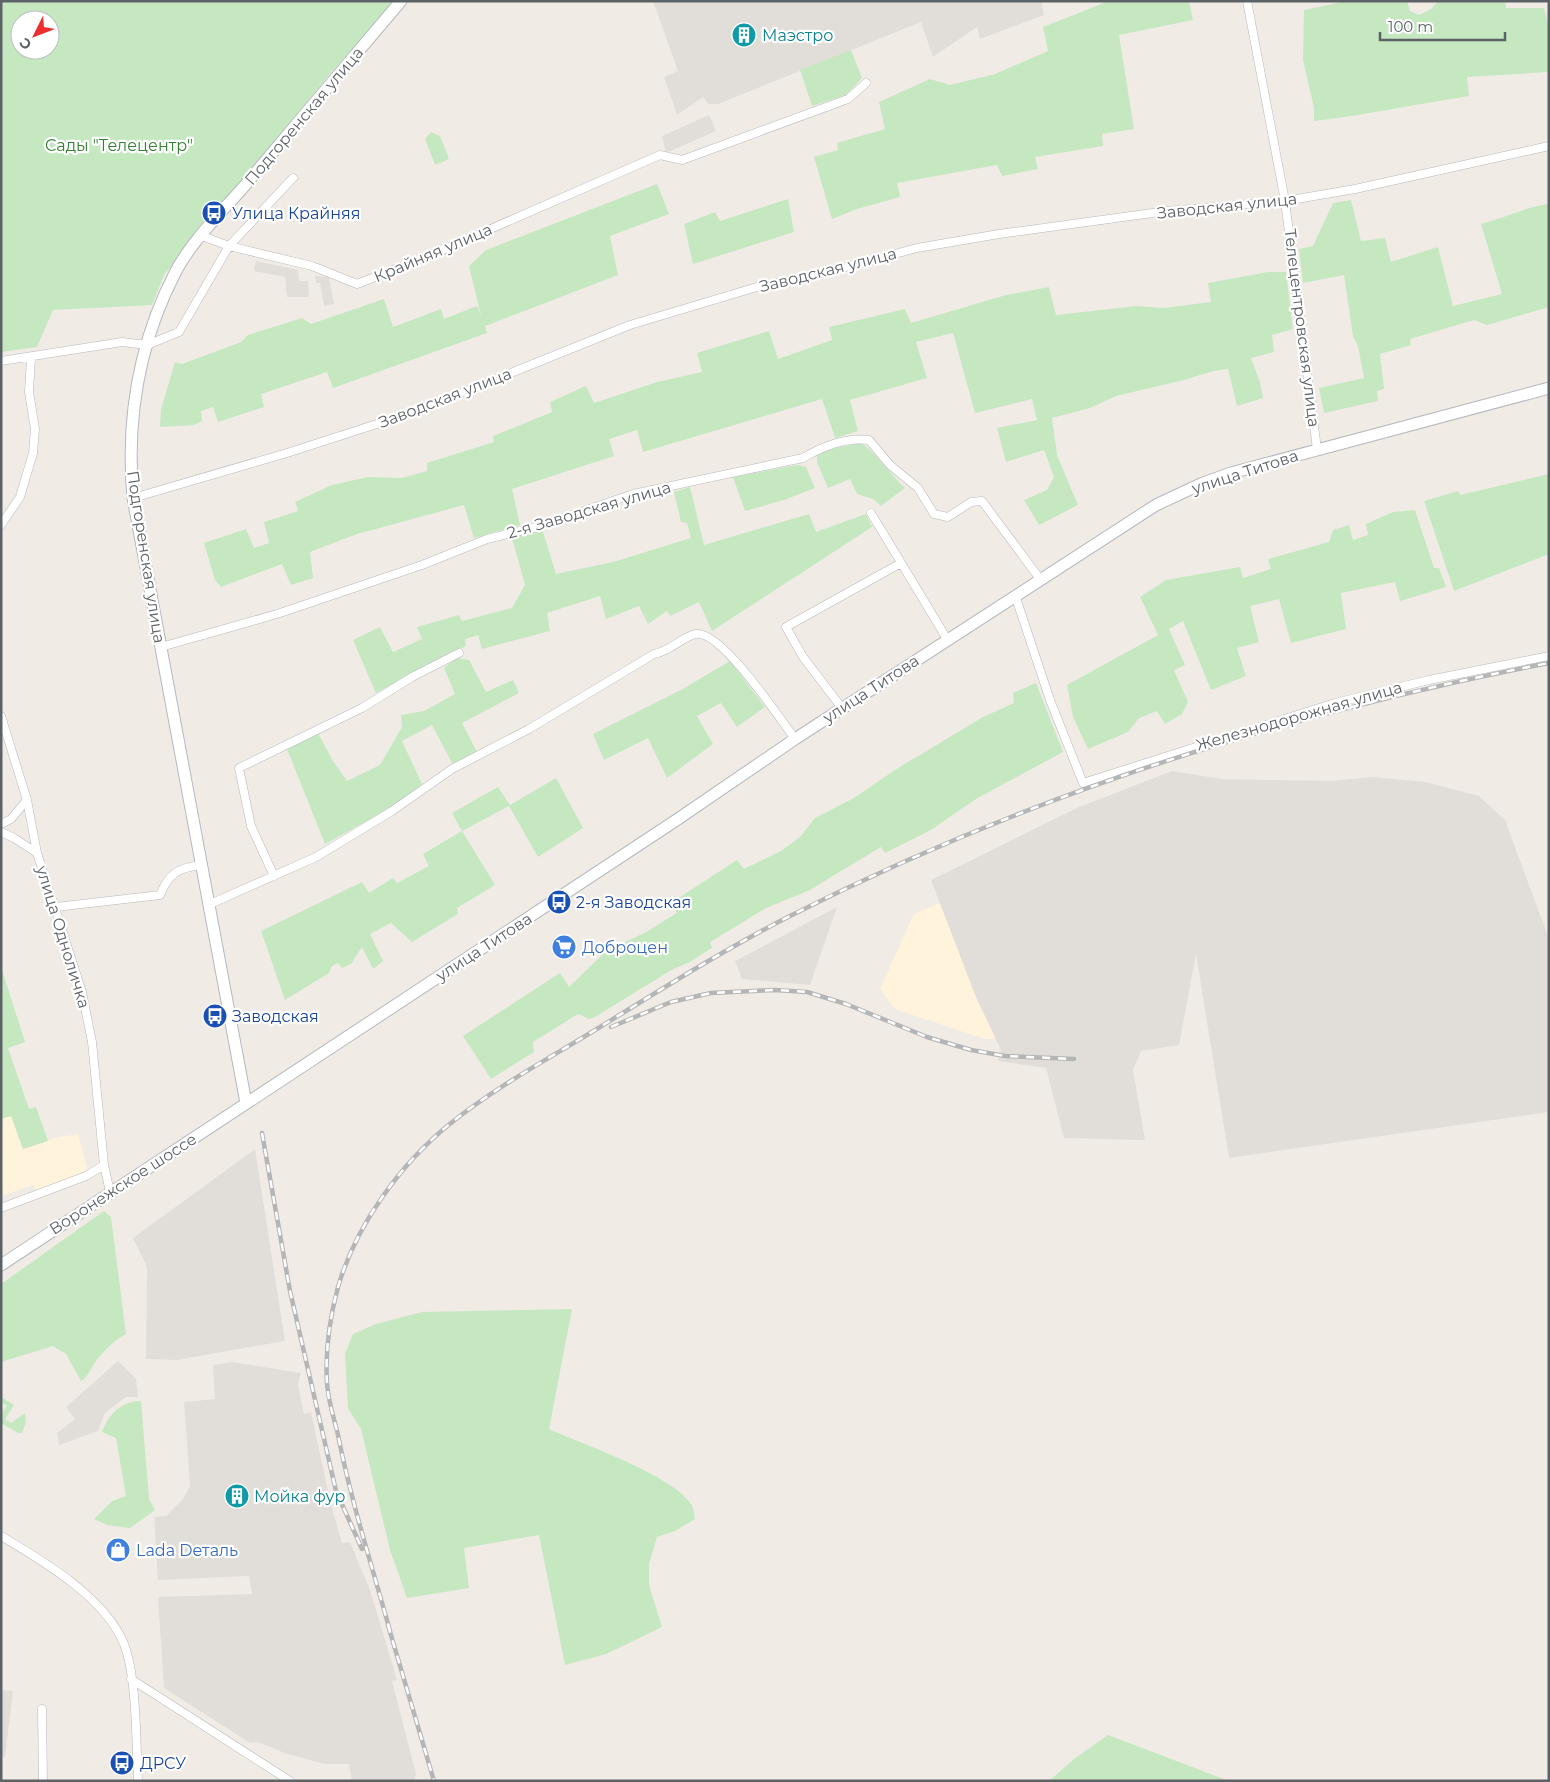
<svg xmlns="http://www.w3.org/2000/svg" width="1550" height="1782" viewBox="0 0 1550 1782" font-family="Montserrat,sans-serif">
	<rect width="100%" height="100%" fill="#f0ece5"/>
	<path fill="#fff3db" d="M940,903L976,997L996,1039H985L895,1009L880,989L914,914Z
		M11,1115L23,1149L55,1138L78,1134L87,1168L85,1172L38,1192L33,1185L1,1196V1119Z"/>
	<path fill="#e1deda" d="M653,1H1041L1044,15L980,39L977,27L933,57L921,22L718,104H708L703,97L677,115L664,77L678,71Z
		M709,115L716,131L666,153L662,136Z
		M256,261L298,270L299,281H308L309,297H287L285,277L254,271Z
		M315,276L329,277L334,304L324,306L320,283H316Z
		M1172,771L1222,779L1331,781L1373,777L1426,782L1479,796L1505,820L1549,939V1112L1229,1158L1196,954L1179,1045L1141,1051L1133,1070L1145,1140L1064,1138L1046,1068L998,1061L1001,1050L976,997L931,880L1079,807Z
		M837,907L810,985L742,979L735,961Z
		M255,1149L285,1341L177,1360L146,1359L147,1267L133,1238Z
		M118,1361L136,1379L138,1397H126L105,1413L98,1431L59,1445L57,1433L75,1419L66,1407Z
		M233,1362L301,1373L298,1384L304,1414L311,1412L330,1501L342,1543L350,1542L370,1590L397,1680L392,1681L416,1774L414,1781H352L349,1764H325L287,1754L258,1742L250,1743L164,1688L158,1597L252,1594L249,1576L158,1580L154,1517L166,1516L183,1499L190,1486L184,1402L215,1399L213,1365Z
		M1,1690L13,1691L5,1757L1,1756Z"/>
	<path fill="#c5e8c1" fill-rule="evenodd" d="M1,1H394L328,76L164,275L152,305L53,310L37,347L1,352ZM20,20H50V50H20Z
		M1109,1H1189L1193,20L1119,35L1134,129L1102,134L1103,146L1035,157L1038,169L1002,176L997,165L897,183L900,197L857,209L832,219L814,157L838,150L837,143L885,129L879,102L930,79L950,85L995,74L1048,51L1043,27Z
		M1347,1H1407L1410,11L1419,15L1431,9L1438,1H1505L1506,8H1544L1549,28V72L1467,77L1469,96C1417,104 1366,115 1314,121V108L1303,60L1304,10Z
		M851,50L862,78L846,95L812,106L800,70Z
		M431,132L440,136L449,159L435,165L425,139Z
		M657,184L669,214L610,236L618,275L485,326L487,333L333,388L327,372L261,394L264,407L218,422L213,407L201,411L202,421L194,425L160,427L161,409L175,362L182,364L241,342L248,335L302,318L311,324L384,299L393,327L441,309L444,319L477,306L481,316L469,266L486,250Z
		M788,199L794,232L693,264L684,224L715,212L720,221Z
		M1351,200L1361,241L1385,238L1391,262L1438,247L1453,306L1502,294L1481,224C1504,218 1525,207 1549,204V307L1487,325L1474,320L1410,339L1411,345L1380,354L1384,389L1377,391L1378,401L1324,413L1319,388L1364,378L1358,346L1353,336L1344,275L1303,283L1299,249L1313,246L1333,203Z
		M1268,272H1286L1293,329L1272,335L1274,352L1251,358L1260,382L1263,398L1237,406L1228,369L1213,371L1184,380L1116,396L1090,408L1052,418L1057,455L1078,505L1039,525L1024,500L1047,490L1054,477L1044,450L1006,462L997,428L1037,420L1032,399L975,413L953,333L916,342L927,378L850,400L858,431L835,438L822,399L643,452L637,430L609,439L614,456L512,489L520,525L474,538L464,505L357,534L310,552L313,578L291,585L282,564L221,587L215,580L204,543L246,529L254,548L269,543L264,522L298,511L295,502L332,485L368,477L402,478L427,471V463L494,442L493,436L552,412L550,402L586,386L594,403L657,382L702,372L697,353L769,331L778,359L832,340L829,327L905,309L911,323L1006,295L1049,287L1056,315L1136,306L1164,308L1211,302L1208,283Z
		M854,444C855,444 862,444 862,444C869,446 897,481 905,488L881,506L873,499L857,494L850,479L828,488L817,462V456L823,451Z
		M797,465L806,467L815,488L784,500L745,511L733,477Z
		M1549,474V554L1454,591L1424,501L1458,491L1460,495Z
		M690,487L704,545L809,514L816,532L866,514L872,527L712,631L699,602L670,616L667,611L648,624L639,606L606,619L600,596L547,613L550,631L482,649L478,635L465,639L466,646L376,693L353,640L380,627L393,652L422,639L417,627L459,615L462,621L512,608L525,585L512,538L542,529L556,574L613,562L691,538L687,523L681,522L674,492Z
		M1415,510L1434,568H1439L1446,587L1400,601L1395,582L1341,593L1346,629L1291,643L1279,599L1250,606L1259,642L1237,648L1246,676L1211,690L1183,621L1169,629L1185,665L1174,670L1188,702L1182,714L1165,724L1157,711L1139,718L1128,732L1088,749L1073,717L1067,685L1158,635L1140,597L1166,580L1240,567L1243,578L1271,569L1268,559L1329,542L1333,530L1349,525L1353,540L1368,535L1366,524L1393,512Z
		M456,658L469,660L486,692L513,680L519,693L462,723L477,752L453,765L432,725L402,741L422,784L399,803L325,844L287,749L318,733L333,761L347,781L380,765L402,727L401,715L424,711L455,694L444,668Z
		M730,661L765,707L737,727L721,703L697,716L713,744L667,778L648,738L604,760L593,734L681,690Z
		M1036,683L1063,752L976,799L931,830L885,853L881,847L808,891L766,908L710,942L712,948L688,963L673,969L595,1017L589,1019L578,1014L533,1042L534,1052L491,1079L463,1036L560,973L569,987L605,952L646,932L677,913L671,903L737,860L744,869L781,851L800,837L815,818L854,798L895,770L983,717L1014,703L1013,693Z
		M556,778L583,828L538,857L509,806L462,831L495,885L457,908L458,914L412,942L391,923L370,934L383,961L373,969L362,947L351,964L342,968L338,963L332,966L329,973L285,1000L261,931L362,882L369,893L393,878L397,883L429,866L423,854L462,831L452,813L498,787L510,805Z
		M1,967L25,1042L8,1048L29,1109L36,1107L48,1141L23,1149L11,1116L1,1119Z
		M104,1211L111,1217L126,1334C115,1340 103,1351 96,1361C91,1368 89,1376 81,1381L66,1354L53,1346L1,1362V1284Z
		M572,1309L549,1429C584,1445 671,1474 691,1504C694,1508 694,1514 695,1519L675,1531L657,1537L649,1564V1585L662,1627L606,1654L565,1665L539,1535L464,1548L469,1588L407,1598L390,1550L361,1429L348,1408L345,1354L353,1334L376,1324L422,1312Z
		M1,1397L14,1405L5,1419L11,1423L25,1413L26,1422L22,1433H18L1,1423V1414L7,1406L1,1402Z
		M141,1401L149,1499L155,1510L130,1528L107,1525L94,1519L112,1501L126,1496L116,1438L102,1432C109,1413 121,1402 141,1401Z
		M1108,1735L1229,1781H1049L1074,1759Z"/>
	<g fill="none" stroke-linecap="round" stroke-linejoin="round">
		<defs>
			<path id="street" d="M1247,1L1285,201L1317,449
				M202,236L229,246L312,266L357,284L431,255L660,155L682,160L848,99L866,83
				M1,361L122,342L147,345L179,332L229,246L293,178
				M133,498L287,453L414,412L630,325L757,287L816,275L917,248L999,234L1167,211L1285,201L1355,189L1549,146
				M871,513L947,639
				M1,525L20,497L33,453L35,429L29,392L31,358
				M1015,595L1050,700L1083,783L1335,703L1429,680L1549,656
				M161,647L277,614L422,565L487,539L541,526L633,494L803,458C823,446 846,437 869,440L890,465L918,488L934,514L948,517L971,502L982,501L1040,579
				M842,708L803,657L786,627L901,563
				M1,716L27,800L37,853L82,992L92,1042L104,1165L110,1192
				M1,824L11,819L27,800
				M1,832L14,838L37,853
				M274,876L251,826L239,768L362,708L412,677L459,653
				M208,905L316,857L392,811L452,769L529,729L654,654C671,651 683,636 696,634C721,630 779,717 795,739
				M56,907L160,895C169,873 178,868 201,865
				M1,1208L86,1176L104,1165
				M1,1536C43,1561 105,1597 124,1644C137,1677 136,1743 138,1781
				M131,1679L290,1781
				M42,1709L43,1781"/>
			<path id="secondary" d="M246,1103L133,498C126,420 139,342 176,271C193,239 223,211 247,183C298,122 350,61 401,1
				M1,1265L675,821L795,739L1156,505L1203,483L1231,473L1549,388"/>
		</defs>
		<use href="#street" stroke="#b6b8bc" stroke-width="9"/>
		<use href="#secondary" stroke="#b4b9bd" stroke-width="13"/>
		<use href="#street" stroke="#fff" stroke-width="8"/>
		<use href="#secondary" stroke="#fff" stroke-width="11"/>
		<defs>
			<path id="rail" d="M611,1027L671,1002L711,993L775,990L807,992L846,1004L927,1037L971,1050L1005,1056L1074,1059
				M262,1133L290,1291L336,1491L362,1549
				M388,1625L434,1781
				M390,1631C372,1566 351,1501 338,1435C334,1418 328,1401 327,1383C325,1352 330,1317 338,1287C356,1225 401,1163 451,1123C497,1086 550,1058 600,1027C662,989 725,949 790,916C1029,795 1287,713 1549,663"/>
		</defs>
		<use href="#rail" stroke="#b4b5b6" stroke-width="4.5"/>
		<use href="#rail" stroke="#fff" stroke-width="2.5" stroke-dasharray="8" stroke-linecap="butt"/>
	</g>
	<defs>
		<symbol id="building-disc" viewBox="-11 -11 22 22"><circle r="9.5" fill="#0f9aa8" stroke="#fff"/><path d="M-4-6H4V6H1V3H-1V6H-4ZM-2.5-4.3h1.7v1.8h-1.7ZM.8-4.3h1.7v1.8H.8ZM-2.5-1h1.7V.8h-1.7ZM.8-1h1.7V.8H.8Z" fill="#fff"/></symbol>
		<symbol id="bus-disc" viewBox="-11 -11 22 22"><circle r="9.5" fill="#1a4fb4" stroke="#fff"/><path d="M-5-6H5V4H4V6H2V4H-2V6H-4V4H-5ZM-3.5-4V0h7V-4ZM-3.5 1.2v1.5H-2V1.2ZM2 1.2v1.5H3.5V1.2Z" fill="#fff"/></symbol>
		<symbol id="supermarket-disc" viewBox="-11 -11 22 22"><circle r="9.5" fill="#3f7fe0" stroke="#fff"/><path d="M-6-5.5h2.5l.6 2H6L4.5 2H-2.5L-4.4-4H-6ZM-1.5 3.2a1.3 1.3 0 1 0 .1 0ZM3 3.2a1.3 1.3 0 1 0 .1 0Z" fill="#fff"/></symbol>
		<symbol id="shop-disc" viewBox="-11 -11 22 22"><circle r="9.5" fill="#3f7fe0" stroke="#fff"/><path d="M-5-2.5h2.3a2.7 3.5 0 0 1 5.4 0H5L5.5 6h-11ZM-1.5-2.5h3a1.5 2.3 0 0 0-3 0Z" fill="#fff"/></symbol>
	</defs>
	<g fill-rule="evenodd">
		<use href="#building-disc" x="730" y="21" width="28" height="28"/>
		<use href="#bus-disc" x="200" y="199" width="28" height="28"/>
		<use href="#bus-disc" x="545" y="888" width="28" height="28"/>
		<use href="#supermarket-disc" x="550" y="933" width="28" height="28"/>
		<use href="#bus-disc" x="201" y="1002" width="28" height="28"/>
		<use href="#building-disc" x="223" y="1482" width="28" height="28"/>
		<use href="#shop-disc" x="104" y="1536" width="28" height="28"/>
		<use href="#bus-disc" x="108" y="1749" width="28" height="28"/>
	</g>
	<g text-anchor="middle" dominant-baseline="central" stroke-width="4.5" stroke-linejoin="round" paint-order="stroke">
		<g font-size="16" fill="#0d838f" stroke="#fff" text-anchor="start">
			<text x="762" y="35">Маэстро</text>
			<text x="254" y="1496">Мойка фур</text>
		</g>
		<g font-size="16" fill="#5d6266" stroke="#fff">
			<text transform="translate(304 116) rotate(-50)">Подгоренская улица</text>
			<text transform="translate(1227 206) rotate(-6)">Заводская улица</text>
			<text transform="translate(433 253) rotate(-23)">Крайняя улица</text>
			<text transform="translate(828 270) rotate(-14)">Заводская улица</text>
			<text transform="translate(1302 328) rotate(83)">Телецентровская улица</text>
			<text transform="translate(445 398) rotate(-21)">Заводская улица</text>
			<text transform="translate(1245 472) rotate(-18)">улица Титова</text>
			<text transform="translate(589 510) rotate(-16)">2-я Заводская улица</text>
			<text transform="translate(146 557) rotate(81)">Подгоренская улица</text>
			<text transform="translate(871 689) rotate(-33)">улица Титова</text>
			<text transform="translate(1299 716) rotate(-16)">Железнодорожная улица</text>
			<text transform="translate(63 937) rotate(73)">улица Одноличка</text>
			<text transform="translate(484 947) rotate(-33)">улица Титова</text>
			<text transform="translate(123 1184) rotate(-33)">Воронежское шоссе</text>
		</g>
		<g font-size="16" fill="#348131" stroke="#fff">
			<text x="119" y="145">Сады "Телецентр"</text>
		</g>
		<g font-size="16" fill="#164399" stroke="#fff" text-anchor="start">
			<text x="232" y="213">Улица Крайняя</text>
			<text x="576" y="902">2-я Заводская</text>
			<text x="232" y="1016">Заводская</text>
			<text x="140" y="1763">ДРСУ</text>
		</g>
		<g font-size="16" fill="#366cbe" stroke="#fff" text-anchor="start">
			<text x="582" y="947">Доброцен</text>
			<text x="136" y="1550">Lada Dеталь</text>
		</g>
	</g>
	<rect width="1550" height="1782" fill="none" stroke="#5d6266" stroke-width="5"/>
	<g transform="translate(35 35) rotate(228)"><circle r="24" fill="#ffffff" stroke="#bec0c2"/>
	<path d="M0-4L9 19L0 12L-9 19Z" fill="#ee2d2f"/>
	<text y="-8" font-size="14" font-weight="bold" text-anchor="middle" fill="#5d6266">С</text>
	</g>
	<path d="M1380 32v8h125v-8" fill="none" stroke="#5d6266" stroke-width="2.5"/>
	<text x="1388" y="32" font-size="15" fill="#5d6266" stroke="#ffffff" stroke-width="4" paint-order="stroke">100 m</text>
</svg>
